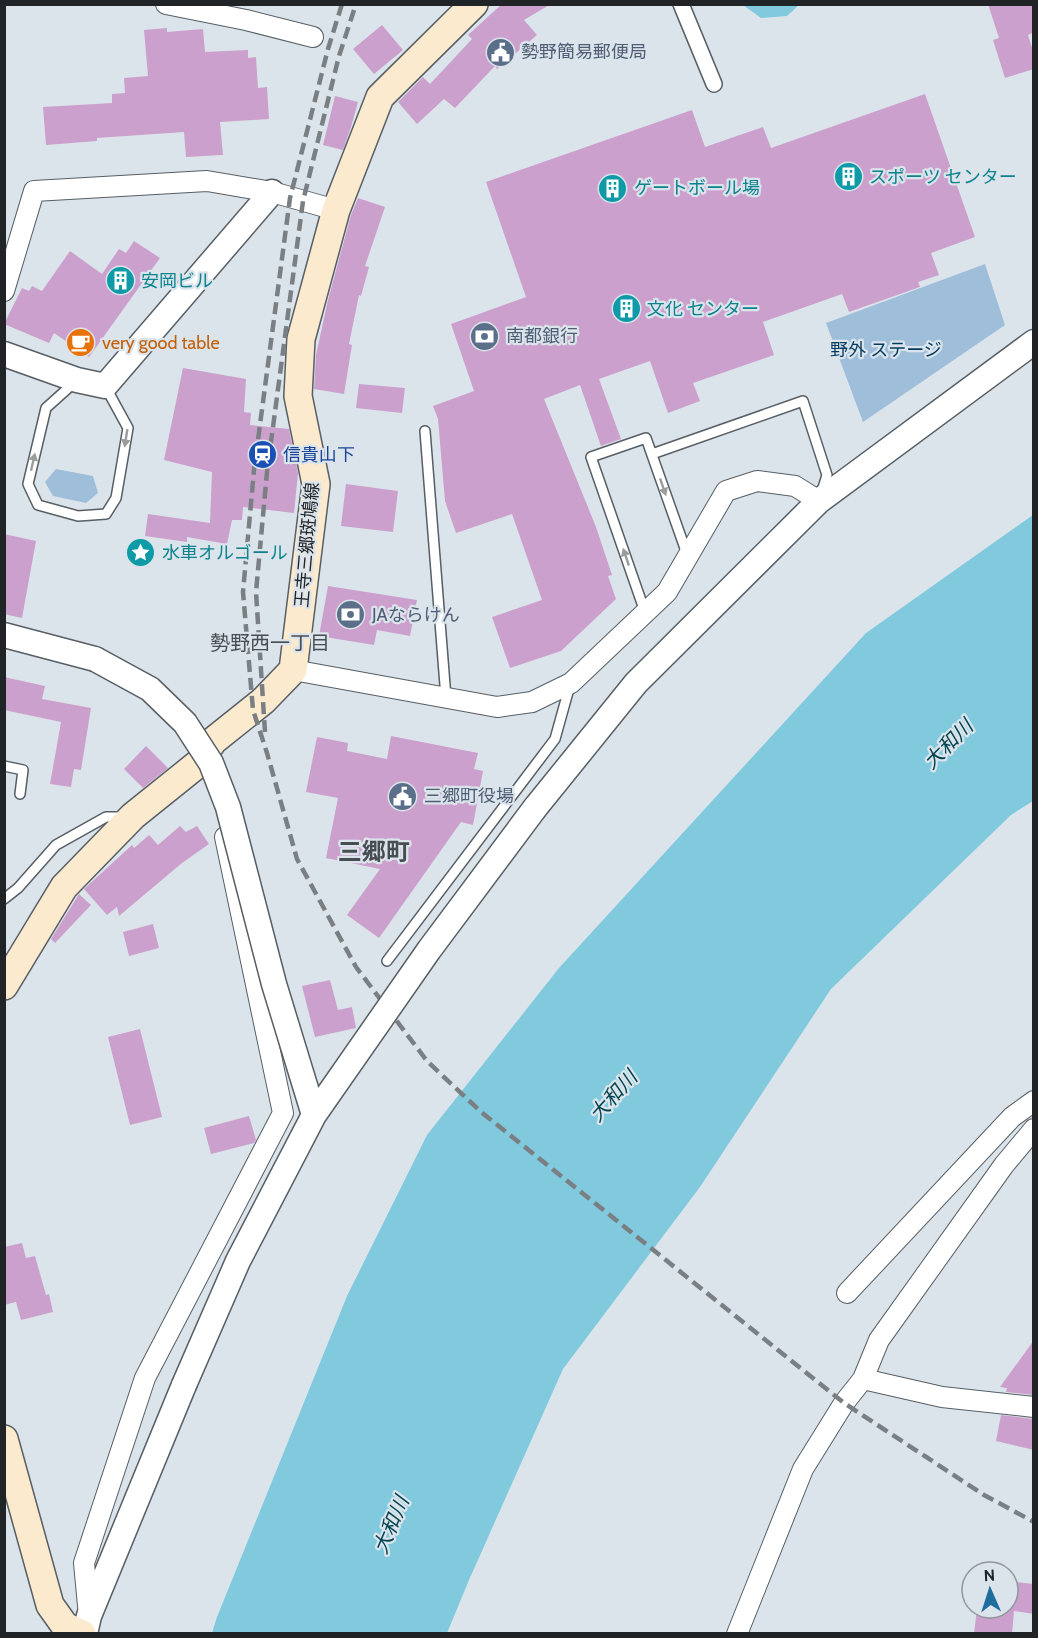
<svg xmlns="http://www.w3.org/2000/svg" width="1038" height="1638" viewBox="0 0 1038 1638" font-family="Cabin,'Noto Sans JP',sans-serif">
	<rect width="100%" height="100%" fill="#dce4eb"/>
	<path fill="#9ebeda" d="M985,264L1005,325L863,422L826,323Z
		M56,469L93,476L98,493L86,503L53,496L45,482Z"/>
	<path fill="#81cade" d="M743,5H799L787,16L761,18Z
		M1033,515V801L1011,815L831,989L700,1187L563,1369L469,1580L447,1633H212L217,1617L347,1296L427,1135L559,968L866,633Z"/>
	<path fill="#cba0cc" d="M502,4H551L524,20L537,35L497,69L495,66L455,108L444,99L417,124L398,102L423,77L430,84L472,39L468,35Z
		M988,4H1034V32L1028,35L1034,54V69L1005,78L993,40L999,38Z
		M382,25L403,50L374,74L353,49Z
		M167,28V32L203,29L205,52L248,50V58L256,57L258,88L267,87L269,119L220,122L223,155L186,157L184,132L97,138V141L46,145L43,107L112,103V94L125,93L124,78L148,76L144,30Z
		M925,94L975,237L931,253L939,275L918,282L920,287L849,312L842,294L763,322L774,355L693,383L700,401L668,413L650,361L599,379L621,439L601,446L580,385L544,399L596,527L612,575L608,576L616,599L561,651L510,668L492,617L542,600L512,514L456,533L445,501L438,419L433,406L474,391L451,324L526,297L486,182L692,110L705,147L763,127L771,148Z
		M335,96L358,102L351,127L343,150L323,145Z
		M358,198L385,207L365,266L369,267L361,296L359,295L349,344L352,345L344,394L314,389L316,355L328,300L351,215Z
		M134,241L160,258L89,357L54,333L49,343L4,324L22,288L29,291L32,286L42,291L70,251L102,274L119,249L126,253Z
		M183,368L246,379L244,412L251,413L250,425L289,429L298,473L294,513L243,507L242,520H232L227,544L187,537V542L145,536L148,514L210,523L212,472L164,460Z
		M359,384L405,388L402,413L356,408Z
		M346,484L398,491L393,532L341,526Z
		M4,534L36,541L22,618L4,614Z
		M328,586L417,600L410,636L377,630L374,645L319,636Z
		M4,677L45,686L42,699L91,708L81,770L74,769L71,787L50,784L61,722L4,710Z
		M391,736L478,753L474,769L483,771L473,825L461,822L379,938L347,915L380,869L326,858L338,798L306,792L317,737L348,743L347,751L387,759Z
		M146,746L168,768L143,788L124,769Z
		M180,826L186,832L197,826L209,844L182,863L119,916L117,907L107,915L84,889L132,845L134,848L149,835L158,845Z
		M79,894L91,905L55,943L51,939Z
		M153,924L159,948L129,956L123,932Z
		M330,980L338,1010L352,1007L356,1028L315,1037L302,986Z
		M140,1029L162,1117L130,1125L108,1037Z
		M249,1116L256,1140L254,1143L211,1154L204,1128Z
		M22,1243L26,1258L35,1256L46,1295L49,1294L53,1312L21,1320L16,1302L4,1305V1247Z
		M1034,1340V1395L1006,1392L1007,1388L1000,1387Z
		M1001,1415L1034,1419V1450L996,1441Z
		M1008,1581L1034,1584V1614L1014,1611L1012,1634H974L977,1608L1008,1610Z"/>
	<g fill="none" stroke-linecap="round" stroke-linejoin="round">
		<defs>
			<path id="service" d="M75,382L46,408L28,484L38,505L78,516L106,514L116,498L128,428L105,386
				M425,431L446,698
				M652,454L803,401L827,475L822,491
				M645,612L591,457L646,438L687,554
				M4,766L23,770L20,794
				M4,899L18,888L56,845L106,817H124
				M387,961L555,739L570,685"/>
			<path id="pedestrian" d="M681,4L714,84"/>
			<path id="minor" d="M166,4L246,20L313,37
				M4,291L34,191L207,181L272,192L336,210
				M293,670L497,707L532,702L571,683L667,592L726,491L757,481L795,486L819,501
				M847,1293L1012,1117L1034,1101
				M863,1379L942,1397L1034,1407
				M89,1616L84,1563L145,1378L283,1113L225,837
				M737,1634L803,1469L844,1403L863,1379L879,1340L1004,1165L1034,1129"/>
			<path id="tertiary" d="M4,354L77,380L105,386L272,192
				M4,635L95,659
				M535,808L636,683L819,501L1034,342
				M85,1634L89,1616L184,1385"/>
			<path id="secondary" d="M4,986L64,887L133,816L199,763L213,741L263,701L293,670L316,484L298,396L301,339L336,210L380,97L474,4
				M4,1439L50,1605L65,1626L82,1634"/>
		</defs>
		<use href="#service" stroke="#575e64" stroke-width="12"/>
		<use href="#pedestrian" stroke="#575e64" stroke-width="18"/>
		<use href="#minor" stroke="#575e64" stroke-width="22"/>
		<use href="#tertiary" stroke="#575e64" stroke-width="27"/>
		<use href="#secondary" stroke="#575e64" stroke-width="30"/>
		<use href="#service" stroke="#fff" stroke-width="9"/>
		<use href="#pedestrian" stroke="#fff" stroke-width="15"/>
		<use href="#minor" stroke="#fff" stroke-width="20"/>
		<use href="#tertiary" stroke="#fff" stroke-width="24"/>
		<use href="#secondary" stroke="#fceace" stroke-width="27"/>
		<path stroke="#7a7f83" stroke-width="4.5" stroke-dasharray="12 6" stroke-linecap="butt" d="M342,4L328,49L290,198L254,470L243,592L253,710L267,753L297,859L356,967L427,1061L480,1111L844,1403L984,1495L1034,1522
			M265,732L256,592L267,472L303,201L339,56L356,4"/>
		<defs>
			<path id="tertiary-bridge" d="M95,659L150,689L185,723L211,763L228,807L274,984L314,1115
				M184,1385L238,1261L314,1115L429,950L535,808"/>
		</defs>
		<use href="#tertiary-bridge" stroke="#575e64" stroke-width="27" stroke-linecap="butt"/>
		<use href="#tertiary-bridge" stroke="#fff" stroke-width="24"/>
	</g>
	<defs><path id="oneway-solid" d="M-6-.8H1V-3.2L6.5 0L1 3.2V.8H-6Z" transform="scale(1.5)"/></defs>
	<g fill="#9b9c9d">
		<use href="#oneway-solid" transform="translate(126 438) rotate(99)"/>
		<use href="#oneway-solid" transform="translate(33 462) rotate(-77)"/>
		<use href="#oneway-solid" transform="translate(663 487) rotate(71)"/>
		<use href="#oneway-solid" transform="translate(626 557) rotate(-109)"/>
	</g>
	<defs>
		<symbol id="civic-disc" viewBox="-11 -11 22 22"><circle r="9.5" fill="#5c6f8a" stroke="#dce4eb"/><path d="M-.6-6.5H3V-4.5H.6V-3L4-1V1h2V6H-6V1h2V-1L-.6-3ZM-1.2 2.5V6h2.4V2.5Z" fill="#fff"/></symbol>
		<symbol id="building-disc" viewBox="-11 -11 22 22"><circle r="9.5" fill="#0f9aa8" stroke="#dce4eb"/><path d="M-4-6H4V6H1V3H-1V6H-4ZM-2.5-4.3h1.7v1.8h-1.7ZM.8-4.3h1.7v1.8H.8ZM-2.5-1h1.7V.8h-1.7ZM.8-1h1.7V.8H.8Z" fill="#fff"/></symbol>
		<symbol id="bank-disc" viewBox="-11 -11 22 22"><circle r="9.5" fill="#5c6f8a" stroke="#dce4eb"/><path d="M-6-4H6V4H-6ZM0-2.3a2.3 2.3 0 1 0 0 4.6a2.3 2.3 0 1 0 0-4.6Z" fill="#fff"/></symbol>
		<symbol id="cafe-disc" viewBox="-11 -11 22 22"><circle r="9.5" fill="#e8710a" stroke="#dce4eb"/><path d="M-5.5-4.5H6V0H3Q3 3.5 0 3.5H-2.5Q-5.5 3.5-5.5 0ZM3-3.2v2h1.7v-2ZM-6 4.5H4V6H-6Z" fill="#fff"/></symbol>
		<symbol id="station-disc" viewBox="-11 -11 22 22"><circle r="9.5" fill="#1a4fb4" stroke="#dce4eb"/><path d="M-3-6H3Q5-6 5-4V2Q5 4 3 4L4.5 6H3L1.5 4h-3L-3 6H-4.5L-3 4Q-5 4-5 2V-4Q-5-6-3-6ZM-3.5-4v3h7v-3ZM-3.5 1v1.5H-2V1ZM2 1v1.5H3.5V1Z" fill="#fff"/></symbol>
		<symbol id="sight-disc" viewBox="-11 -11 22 22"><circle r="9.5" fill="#0f9aa8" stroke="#dce4eb"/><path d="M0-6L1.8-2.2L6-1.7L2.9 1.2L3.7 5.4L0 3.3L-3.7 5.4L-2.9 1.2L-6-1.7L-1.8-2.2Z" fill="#fff"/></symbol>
	</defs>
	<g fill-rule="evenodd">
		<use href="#civic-disc" x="484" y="36" width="33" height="33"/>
		<use href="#building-disc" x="832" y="160" width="33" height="33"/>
		<use href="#building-disc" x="596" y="172" width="33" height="33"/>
		<use href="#building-disc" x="104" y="264" width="33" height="33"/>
		<use href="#building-disc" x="610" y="292" width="33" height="33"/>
		<use href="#bank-disc" x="468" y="320" width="33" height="33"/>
		<use href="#cafe-disc" x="64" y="326" width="33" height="33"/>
		<use href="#station-disc" x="246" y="438" width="33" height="33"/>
		<use href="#sight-disc" x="124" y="536" width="33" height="33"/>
		<use href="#bank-disc" x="334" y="598" width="33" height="33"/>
		<use href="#civic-disc" x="386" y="780" width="33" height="33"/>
	</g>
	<g text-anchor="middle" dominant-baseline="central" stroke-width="4.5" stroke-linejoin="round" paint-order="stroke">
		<g font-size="18" fill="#4e5e75" stroke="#dce4eb" text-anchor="start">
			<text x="521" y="52">勢野簡易郵便局</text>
			<text x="506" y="336">南都銀行</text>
			<text x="372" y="615">JAならけん</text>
			<text x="424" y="796">三郷町役場</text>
		</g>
		<g font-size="18" fill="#0d838f" stroke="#dce4eb" text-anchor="start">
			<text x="869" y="177">スポーツ センター</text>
			<text x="634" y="188">ゲートボール場</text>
			<text x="141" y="281">安岡ビル</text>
			<text x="647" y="309">文化 センター</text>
			<text x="162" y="553">水車オルゴール</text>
		</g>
		<g font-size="18" fill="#c56008" stroke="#dce4eb" text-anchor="start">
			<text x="102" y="343">very good table</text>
		</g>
		<g font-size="18" fill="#003b61" stroke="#dce4eb">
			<text x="886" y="350">野外 ステージ</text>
		</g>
		<g font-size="18" fill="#164399" stroke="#dce4eb" text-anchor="start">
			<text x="283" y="455">信貴山下</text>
		</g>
		<g font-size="18" fill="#212426" stroke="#dce4eb">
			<text transform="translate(307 545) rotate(-85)">王寺三郷斑鳩線</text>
		</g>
		<g font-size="20" fill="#474d53" stroke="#dce4eb">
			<text x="270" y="643">勢野西一丁目</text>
		</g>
		<g font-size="20" font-style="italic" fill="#004351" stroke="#dce4eb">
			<text transform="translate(948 744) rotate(-45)">大和川</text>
			<text transform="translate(613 1096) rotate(-48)">大和川</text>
			<text transform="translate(391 1525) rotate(-67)">大和川</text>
		</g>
		<g font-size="24" font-weight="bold" fill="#474d53" stroke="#dce4eb">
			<text x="374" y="851">三郷町</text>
		</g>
	</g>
	<rect width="1038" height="1638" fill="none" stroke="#212426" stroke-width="12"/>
	<g transform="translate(990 1590) rotate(357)"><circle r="28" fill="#dce4eb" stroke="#91979c" stroke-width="1.5"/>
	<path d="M0-4.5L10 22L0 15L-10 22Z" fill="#1f6c9f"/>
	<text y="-9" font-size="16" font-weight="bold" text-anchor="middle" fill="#212426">N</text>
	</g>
</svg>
